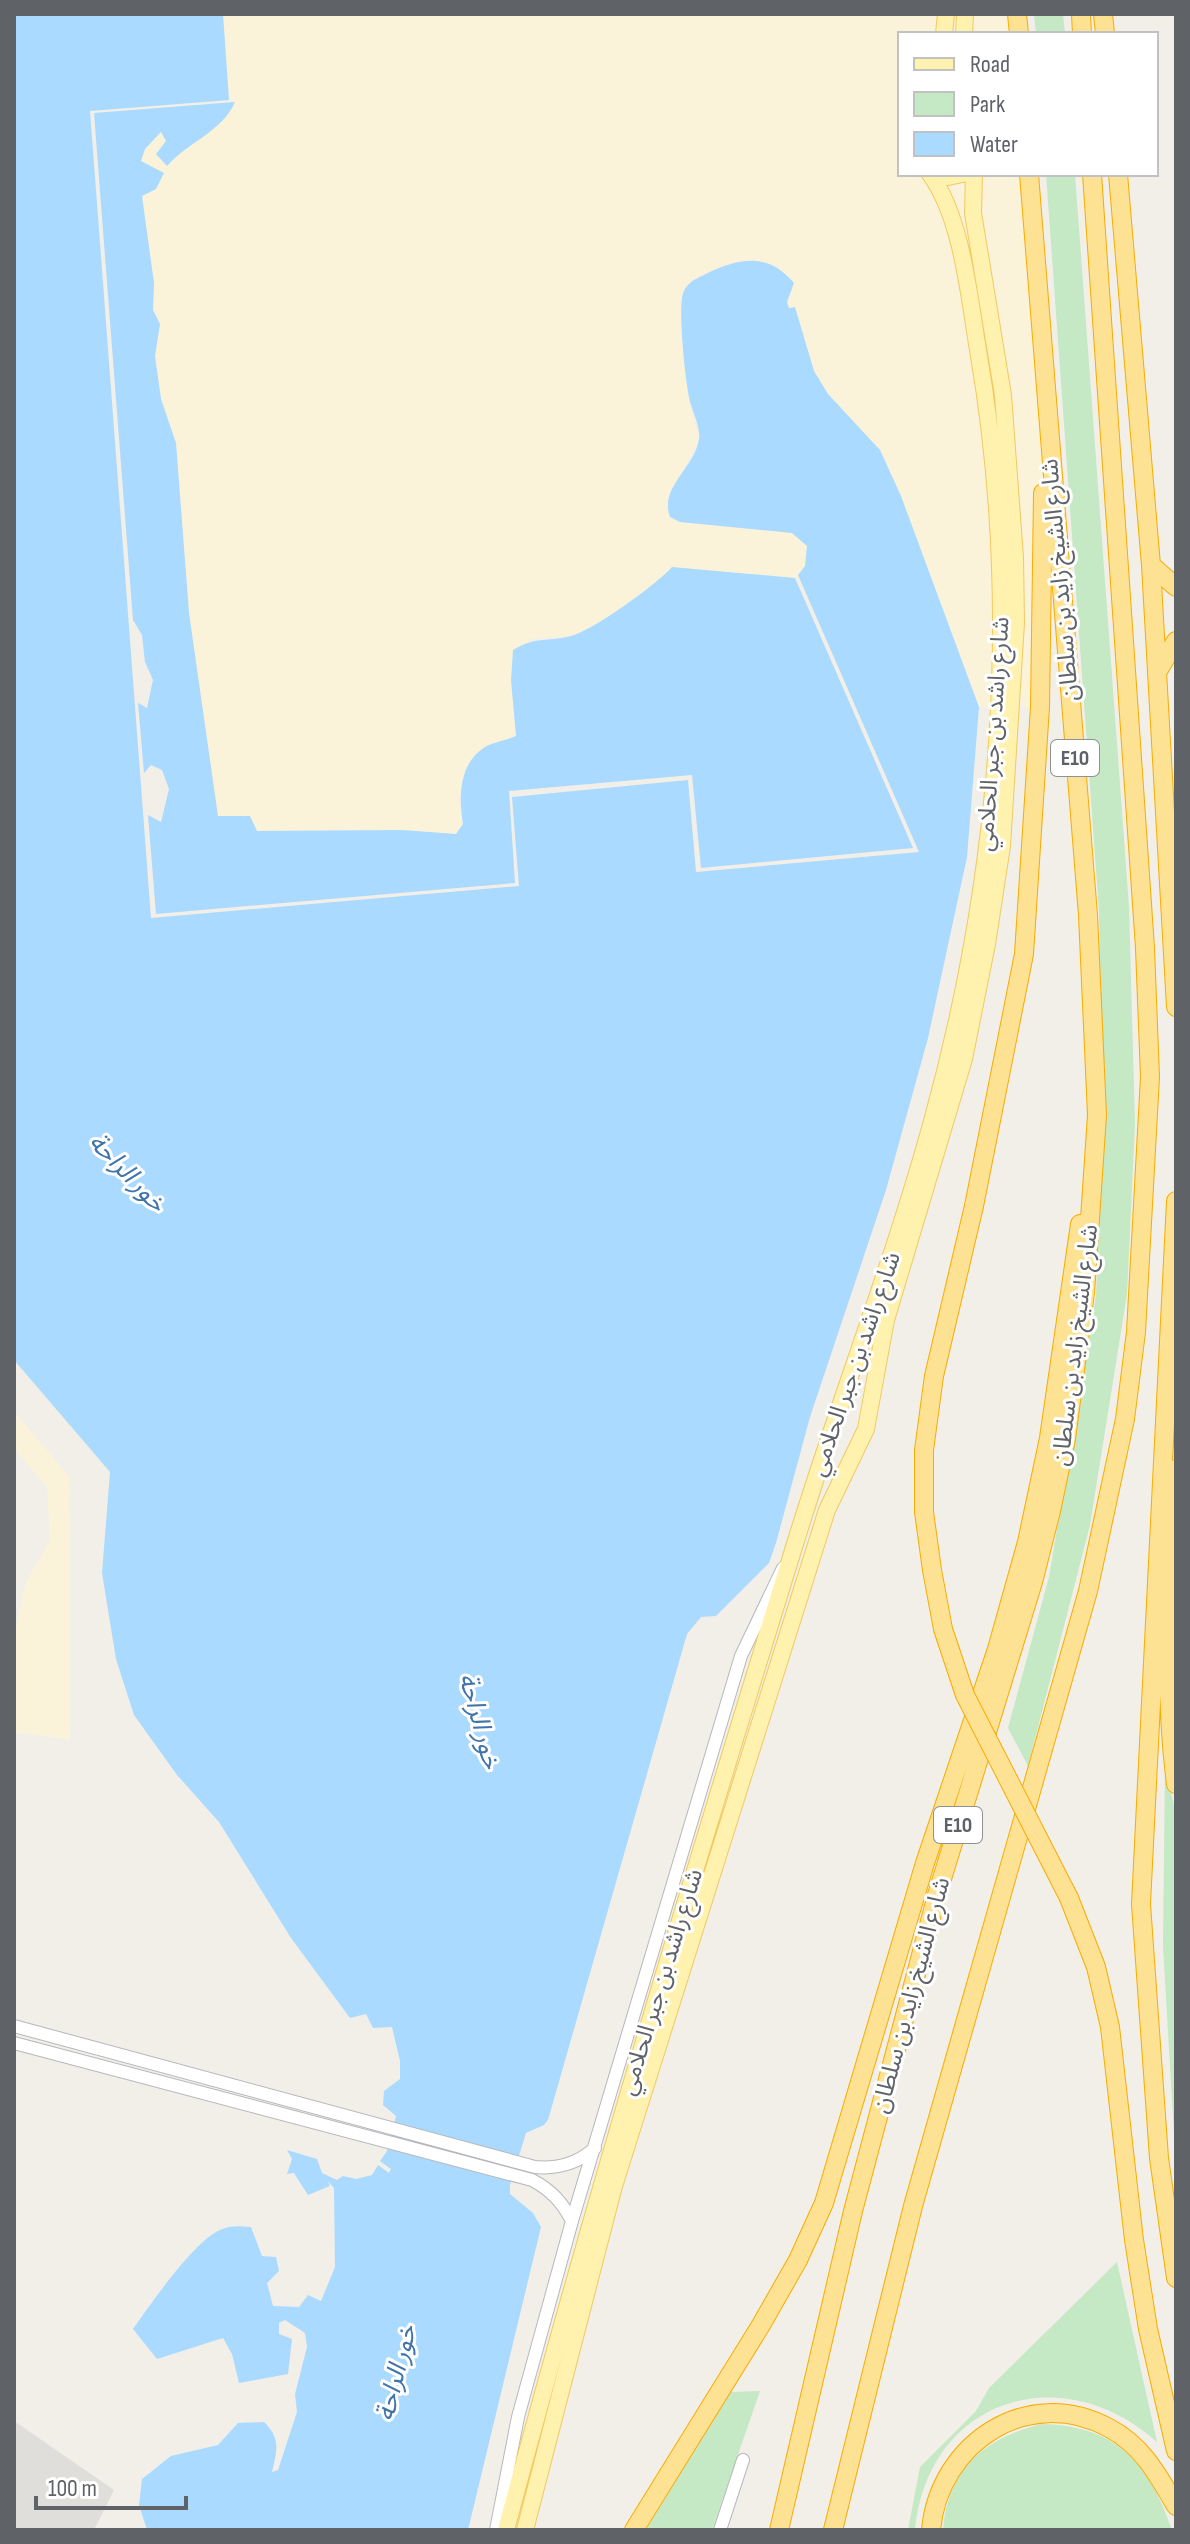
<svg xmlns="http://www.w3.org/2000/svg" width="1190" height="2544" viewBox="0 0 1190 2544" font-family="'Sofia Sans Condensed','Noto Sans Arabic',sans-serif">
	<rect width="100%" height="100%" fill="#f1efe8"/>
	<path fill="#e0deda" d="M14,2421L114,2490L94,2530H14Z"/>
	<path fill="#c5e8c5" d="M1034,14H1063L1065,34H1036Z
		M1046,174H1075L1129,907L1135,1124L1127,1294L1090,1525L1028,1766L1008,1728L1049,1577L1096,1296L1103,1132L1099,911Z
		M1165,1766L1176,1814L1175,2152L1163,1946Z
		M1117,2262L1157,2442C1062,2357 928,2398 915,2530H908L920,2467L976,2411L989,2388Z
		M760,2391L712,2530H646L731,2392Z
		M1042,2424C1116,2426 1149,2462 1172,2530H943C948,2469 984,2438 1042,2424Z"/>
	<path fill="#fbf3d9" d="M223,14H1017L1019,34H900V174H1029L1046,403L1040,707H979L901,496L880,450L828,394L814,372L795,308H789L777,266C743,253 721,267 690,281L688,395L699,439L680,478L671,490L680,522L792,533L807,546L805,566L795,578L760,574L661,579L598,624L572,636L530,639L511,680L516,736L485,747L458,797L463,824L456,834L402,830L256,831L218,817L189,613L176,443L161,399L155,356L160,324L153,310L154,283L143,209L141,161L145,149L161,131L166,141L168,166C192,138 216,135 235,102L229,100Z
		M14,1412L69,1476L70,1740L14,1732V1636L26,1582L50,1541L47,1487L14,1448Z"/>
	<path fill="#aadaff" d="M14,14H223L229,100L90,111L151,918L519,886L512,797L688,780L696,872L919,852L798,575L805,566L807,546L792,533L680,522L670,517C659,487 695,468 699,439C701,426 691,410 689,397C685,377 679,318 682,298C684,284 695,279 706,274C739,258 768,252 794,283L787,302L789,308L795,307L814,371L828,394L880,450L901,496L979,707L967,857L928,1038L886,1190L810,1417L776,1543L769,1563L716,1616L701,1617L687,1634L548,2120L544,2125L526,2133L510,2185V2194L533,2213L541,2227L468,2530H147L139,2505L142,2479L171,2456L218,2445L238,2423L264,2422C281,2438 277,2451 272,2472L278,2470L297,2412L295,2394L307,2347L305,2333L285,2320L279,2323V2334L292,2339L288,2374L239,2383L232,2354L223,2338L157,2359L133,2329C150,2305 194,2241 220,2230C230,2225 241,2226 251,2227L262,2256L276,2257L279,2271L267,2283L273,2306L299,2307L308,2295L321,2301L335,2267L334,2188L328,2181L330,2186L308,2195L294,2173L287,2174L292,2159L287,2150L317,2159L322,2173L337,2180L343,2176L356,2179L372,2175L378,2165L389,2173L391,2169L380,2161L387,2151L396,2116L383,2105L384,2091L400,2079V2061L392,2027L373,2028L366,2014L350,2018L291,1938L219,1822L177,1775L134,1715L116,1659L102,1573L110,1472L14,1360Z
		M235,102C222,132 188,142 167,166L156,154L166,141L161,132L145,149L141,161L164,173L156,189L142,196L154,283L153,310L160,324L155,356L161,399L176,443L189,613L218,816H250L257,831L402,830L456,834L463,824C459,798 458,764 485,747C494,742 507,740 516,736L511,680L513,650C537,635 551,643 574,635C596,628 656,585 672,567L795,578L913,848L701,868L692,775L509,791L515,883L156,914L148,815L161,822L169,789L162,770L151,765L144,773L138,703L147,708L153,680L145,662L142,635L133,620L94,113Z"/>
	<g fill="none" stroke-linecap="round" stroke-linejoin="round">
		<defs>
			<path id="minor" d="M14,2026L535,2167C558,2169 577,2164 595,2148
				M14,2043L532,2180C551,2190 562,2202 572,2221
				M496,2530L518,2417L572,2221L741,1656L783,1568
				M720,2530L743,2460"/>
			<path id="major" d="M944,34L946,14
				M964,34L965,14
				M936,174L948,177L962,174
				M506,2530C594,2199 694,1871 795,1544C838,1403 892,1266 931,1125C1001,873 1022,607 978,350C969,296 962,218 930,174
				M525,2530L614,2186L827,1510L866,1429L886,1320L964,1059L987,944L1002,846L1016,623L1015,557L1003,395L973,213L974,174"/>
			<path id="highway" d="M1017,14L1019,34
				M1081,14L1082,34
				M1103,14L1105,34
				M1118,174L1151,565L1176,1007
				M1151,565L1176,587
				M1159,669L1176,641
				M1176,1201L1141,1904L1159,2158L1176,2278
				M974,1206L1024,954L1040,707L1043,493
				M1176,1469C1173,1575 1162,1679 1176,1784
				M1069,1898L1096,1967L1110,2027L1134,2240L1148,2329L1176,2451
				M634,2530L761,2325L798,2260L824,2203L925,1863L997,1649L1027,1542L1049,1438L1080,1224
				M779,2530L853,2211L937,1895L1033,1582L1051,1511L1066,1439L1085,1293L1097,1115L1088,915L1029,174
				M833,2530L913,2206L1088,1591L1125,1419L1136,1332L1150,1077L1145,948L1092,174
				M931,2530C939,2443 1028,2384 1109,2428C1142,2445 1158,2475 1176,2506"/>
		</defs>
		<use href="#minor" stroke="#b5b8bc" stroke-width="14"/>
		<use href="#major" stroke="#f2c960" stroke-width="18"/>
		<use href="#highway" stroke="#f9ab00" stroke-width="20"/>
		<use href="#minor" stroke="#fff" stroke-width="12"/>
		<use href="#major" stroke="#fff2af" stroke-width="16"/>
		<use href="#highway" stroke="#fde293" stroke-width="18"/>
		<defs>
			<path id="highway-bridge" d="M974,1206L934,1376L924,1450V1512L932,1570L943,1629L965,1695L1069,1898"/>
		</defs>
		<use href="#highway-bridge" stroke="#f9ab00" stroke-width="20" stroke-linecap="butt"/>
		<use href="#highway-bridge" stroke="#fde293" stroke-width="18"/>
	</g>
	<g text-anchor="middle" dominant-baseline="central" stroke-width="6" stroke-linejoin="round" paint-order="stroke">
		<g fill="#fff" stroke="#8f9295" stroke-width="2">
			<rect x="1051" y="740" width="48" height="36" rx="6"/>
			<rect x="934" y="1807" width="48" height="36" rx="6"/>
		</g>
		<g font-size="22" font-weight="bold" fill="#5f6368">
			<text x="1075" y="758">E10</text>
			<text x="958" y="1825">E10</text>
		</g>
		<g font-size="24" fill="#5f6368" stroke="#fff">
			<text transform="translate(1060 580) rotate(-95)">شارع الشيخ زايد بن سلطان</text>
			<text transform="translate(993 734) rotate(-86)">شارع راشد بن جبر الحلامي</text>
			<text transform="translate(1075 1345) rotate(-83)">شارع الشيخ زايد بن سلطان</text>
			<text transform="translate(855 1364) rotate(-71)">شارع راشد بن جبر الحلامي</text>
			<text transform="translate(661 1982) rotate(-73)">شارع راشد بن جبر الحلامي</text>
			<text transform="translate(911 1995) rotate(-75)">شارع الشيخ زايد بن سلطان</text>
		</g>
		<g font-size="26" font-style="italic" fill="#4174aa" stroke="#fff">
			<text transform="translate(127 1173) rotate(46)">خور الراحة</text>
			<text transform="translate(479 1721) rotate(75)">خور الراحة</text>
			<text transform="translate(397 2373) rotate(-76)">خور الراحة</text>
		</g>
	</g>
	<rect width="1190" height="2544" fill="none" stroke="#5f6368" stroke-width="32"/>
	<rect x="898" y="32" width="260" height="144" fill="#ffffff" stroke="#bfc1c3" stroke-width="2"/>
	<rect x="914" y="58" width="40" height="12" fill="#fff2af" stroke="#bfc1c3" stroke-width="2"/>
	<text x="970" y="72" font-size="24" fill="#5f6368">Road</text>
	<rect x="914" y="92" width="40" height="24" fill="#c5e8c5" stroke="#bfc1c3" stroke-width="2"/>
	<text x="970" y="112" font-size="24" fill="#5f6368">Park</text>
	<rect x="914" y="132" width="40" height="24" fill="#aadaff" stroke="#bfc1c3" stroke-width="2"/>
	<text x="970" y="152" font-size="24" fill="#5f6368">Water</text>
	<path d="M36 2496v12h150v-12" fill="none" stroke="#5f6368" stroke-width="4"/>
	<text x="48" y="2496" font-size="24" fill="#5f6368" stroke="#ffffff" stroke-width="6" paint-order="stroke">100 m</text>
</svg>
